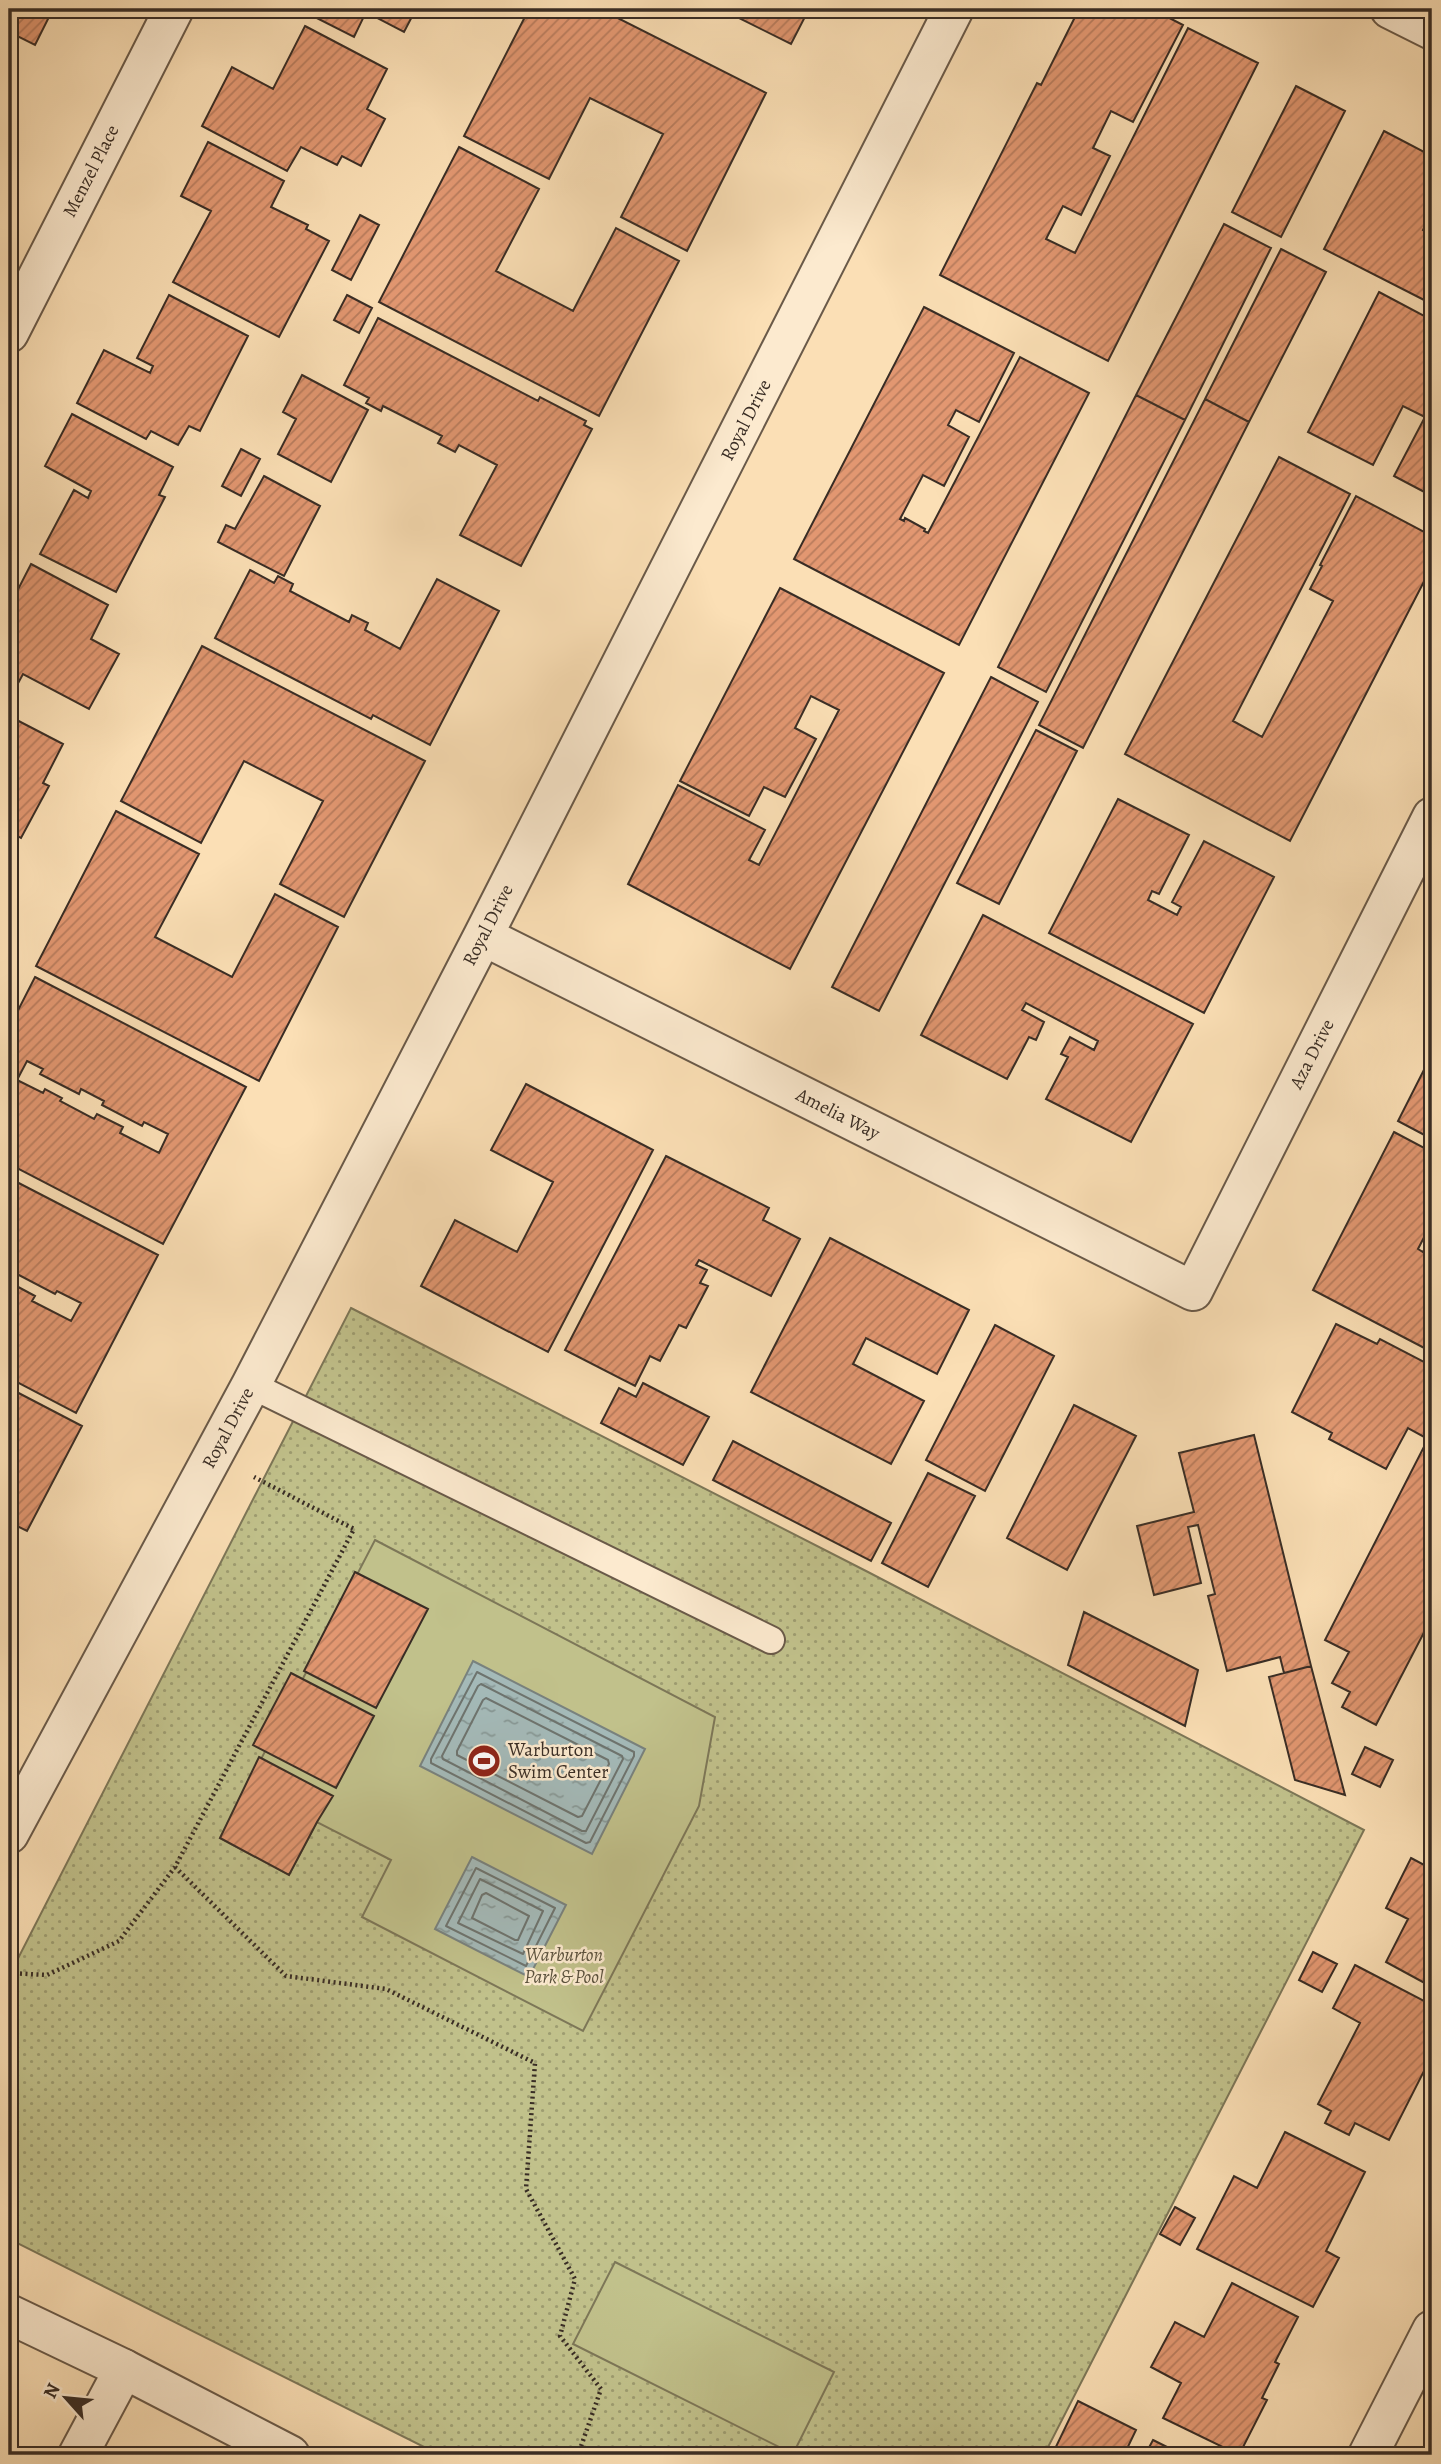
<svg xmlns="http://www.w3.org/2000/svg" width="1441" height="2464" viewBox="0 0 1441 2464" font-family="Alegreya,serif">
	<defs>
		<pattern id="park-dots" width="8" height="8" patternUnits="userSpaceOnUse" patternTransform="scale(1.75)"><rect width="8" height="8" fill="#c1c18b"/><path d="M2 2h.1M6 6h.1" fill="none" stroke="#9e9d71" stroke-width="1.8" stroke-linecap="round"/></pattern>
		<pattern id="water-ripples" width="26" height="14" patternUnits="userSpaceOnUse" patternTransform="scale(1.75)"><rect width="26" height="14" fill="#a4bab9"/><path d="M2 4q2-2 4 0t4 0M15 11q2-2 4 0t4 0" fill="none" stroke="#879896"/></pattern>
		<pattern id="building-hatch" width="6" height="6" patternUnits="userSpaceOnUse" patternTransform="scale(1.75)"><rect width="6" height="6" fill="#e29771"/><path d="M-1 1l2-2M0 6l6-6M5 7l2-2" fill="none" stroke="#b87c5d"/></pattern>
	</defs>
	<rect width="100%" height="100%" fill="#fbdfb5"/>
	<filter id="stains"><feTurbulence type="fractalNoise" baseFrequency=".00286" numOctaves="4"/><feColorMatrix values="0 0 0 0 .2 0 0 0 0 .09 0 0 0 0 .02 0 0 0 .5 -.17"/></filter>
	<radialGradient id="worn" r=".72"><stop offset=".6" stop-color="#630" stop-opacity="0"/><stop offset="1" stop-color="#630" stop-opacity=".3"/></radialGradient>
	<path fill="url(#park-dots)" stroke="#7d7758" stroke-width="2" d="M351,1308L868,1572L1364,1830L1044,2455H440L9,2239V1976Z"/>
	<path fill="#c1c18b" stroke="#7d7758" stroke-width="2" d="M375,1540L715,1717L699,1806L583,2031L362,1917L391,1860L317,1822L289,1875L220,1838Z
		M615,2262L834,2372L793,2454L573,2344Z"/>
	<path fill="url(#water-ripples)" stroke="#79827e" stroke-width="2" d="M473,1661L645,1749L592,1854L420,1766Z
		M472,1857L566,1905L529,1977L435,1929Z"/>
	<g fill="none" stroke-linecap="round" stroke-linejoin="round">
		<path stroke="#6e746f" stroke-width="2" d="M477,1672L634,1752V1756L590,1842L586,1843L431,1763V1759Z
			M481,1684L622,1756L623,1759L586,1831H582L443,1759L442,1756L478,1686Z
			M486,1698L608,1760L609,1764L582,1816L578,1817L457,1755V1751L483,1700Z
			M476,1868L555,1908L526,1966L446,1926Z
			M480,1879L543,1911L523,1954L458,1923Z
			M486,1893L529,1916L518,1940H515L472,1918L482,1895Z"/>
	</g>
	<path fill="url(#building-hatch)" stroke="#392d25" stroke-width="2" fill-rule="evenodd" d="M9,9H53L35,45L9,32Z
		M299,9H416L404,32L366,12L354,37Z
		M529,9H600L766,93L687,251L621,217L663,134L590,98L549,179L464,136Z
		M721,9H809L791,44Z
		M1079,9H1152L1183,25L1133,122L1111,111L1093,148L1110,156L1081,215L1063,206L1046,239L1075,253L1188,28L1258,63L1108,361L940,275L1037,83L1041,85Z
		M305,26L387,69L367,109L385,119L361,166L342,156L337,165L301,147L287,171L202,126L232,67L273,89Z
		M1296,86L1345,111L1281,237L1232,212Z
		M1384,131L1432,156V228L1426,224L1423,230L1432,235V304L1324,249Z
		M208,142L284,181L271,207L308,225L306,229L329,241L279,337L173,282L211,211L181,196Z
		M459,147L539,189L496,271L573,311L616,228L679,261L599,416L379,302Z
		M360,215L379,225L351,280L332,270Z
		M1224,224L1271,248L1185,420L1136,395Z
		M1281,249L1326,272L1249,422L1205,399Z
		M1379,292L1432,320V496L1394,476L1425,417L1403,406L1373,465L1308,432Z
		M169,295L248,336L200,431L189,426L178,445L151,431L146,439L77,403L104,350L150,373L153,366L137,358Z
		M347,295L372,308L359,333L334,320Z
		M924,307L1014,353L979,422L956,410L948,425L969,437L944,486L923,475L900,519L904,521L905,518L925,529L924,531L928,533L1020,357L1089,393L959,645L794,559Z
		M378,318L538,401L540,397L586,421L584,425L592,429L521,566L460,535L497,465L459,445L455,452L438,443L442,436L383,406L381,411L366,403L369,398L344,385Z
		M302,375L368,410L331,482L278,454L296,419L283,412Z
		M1136,395L1185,420L1046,692L998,667Z
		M1205,399L1249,422L1083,748L1039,725Z
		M72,414L173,467L159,495L165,497L116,592L40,554L74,490L88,498L91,491L45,466Z
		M241,449L260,459L241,496L222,486Z
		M1279,457L1350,494L1233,721L1262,737L1333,601L1310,589L1322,566L1320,565L1356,496L1432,536V566L1290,841L1125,754Z
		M264,476L320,506L284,576L218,542L226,525L235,529Z
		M31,564L108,605L91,639L119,654L89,709L23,674L9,700V607Z
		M250,570L274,583L278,576L293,584L290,591L349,622L352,615L368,623L365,630L400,649L437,579L499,611L430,745L373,715L371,719L215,638Z
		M780,588L944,673L790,969L628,884L678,785L765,830L749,860L759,865L839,710L811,696L795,728L816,739L785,797L764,787L749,816L680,781Z
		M202,646L425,761L344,917L280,884L323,801L244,761L201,843L121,801Z
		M991,677L1038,702L879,1011L832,987Z
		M9,716L63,744L43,783L49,786L21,838L12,833L9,840Z
		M1036,730L1077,751L999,904L957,883Z
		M1118,799L1189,835L1159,894L1152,891L1148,900L1177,915L1181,907L1172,902L1204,841L1274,877L1204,1013L1049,933Z
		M116,811L199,854L155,937L232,977L275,894L338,927L259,1081L36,966Z
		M983,915L1193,1024L1131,1142L1046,1099L1068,1057L1061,1054L1070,1037L1094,1050L1098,1041L1026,1003L1022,1010L1044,1022L1036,1040L1029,1037L1007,1079L921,1035Z
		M35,977L246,1087L163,1244L9,1164V1028ZM27,1061L43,1069L40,1074L79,1094L81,1089L104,1101L102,1105L142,1126L144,1122L168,1134L159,1153L120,1133L123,1127L97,1114L94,1119L60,1101L62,1098L45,1089L43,1093L17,1080Z
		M1432,1054V1139L1398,1121Z
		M526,1084L653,1150L548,1352L421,1286L455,1220L517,1252L553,1182L491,1150Z
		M1394,1132L1432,1152V1222L1418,1249L1423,1252L1428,1243L1432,1245V1352L1313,1290Z
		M666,1156L769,1208L763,1220L800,1239L771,1296L699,1260L696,1265L707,1270L700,1283L708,1286L686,1328L679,1325L660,1361L650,1356L635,1386L565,1350Z
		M9,1178L158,1255L76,1413L9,1378V1282L35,1296L32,1301L71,1321L81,1303L57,1291L55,1294L15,1273L17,1269L9,1265Z
		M830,1238L969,1310L937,1374L866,1338L853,1364L924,1401L891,1464L751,1392Z
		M1336,1324L1377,1344L1380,1339L1432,1366V1617L1376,1725L1342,1707L1350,1692L1332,1683L1349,1652L1325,1640L1428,1439L1408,1428L1386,1469L1329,1439L1332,1433L1292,1412Z
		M995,1325L1054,1356L985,1491L926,1460Z
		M643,1383L709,1417L683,1465L601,1423L619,1388L636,1397Z
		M9,1388L82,1426L27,1531L9,1522Z
		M1074,1405L1136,1436L1067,1570L1007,1538Z
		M1254,1435L1311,1666L1284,1673L1280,1657L1227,1671L1208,1596L1215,1594L1198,1525L1188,1527L1201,1583L1154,1595L1137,1526L1194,1512L1179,1453Z
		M733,1441L891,1523L871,1561L713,1480Z
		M928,1473L975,1496L928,1587L882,1563Z
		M355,1572L428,1609L376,1708L304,1671Z
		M1084,1612L1198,1670L1185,1726L1068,1665Z
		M1311,1666L1345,1795L1295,1780L1269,1677Z
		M291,1673L374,1716L336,1788L253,1745Z
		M1365,1747L1393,1760L1380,1787L1352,1774Z
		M259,1757L333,1796L317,1822L289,1875L220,1838Z
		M1411,1858L1432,1869V1987L1386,1962L1408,1919L1386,1908Z
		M1313,1952L1337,1964L1322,1992L1299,1980Z
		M1355,1965L1432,2005V2070L1426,2067L1389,2140L1355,2123L1349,2135L1325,2123L1331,2111L1318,2104L1360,2023L1333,2008Z
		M1285,2132L1365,2172L1326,2251L1339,2258L1313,2307L1197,2249L1234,2176L1257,2188Z
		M1175,2207L1195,2218L1180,2245L1160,2234Z
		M1232,2283L1298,2317L1275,2362L1279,2364L1262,2398L1267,2400L1239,2455L1163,2418L1181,2383L1151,2367L1175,2322L1204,2337Z
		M1078,2401L1136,2430L1124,2455H1052Z
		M1153,2440L1183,2455H1145Z"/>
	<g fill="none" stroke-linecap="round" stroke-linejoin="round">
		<defs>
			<path id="service" d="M251,1385L771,1640"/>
			<path id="minor" d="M1390,9L1432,30
				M9,333L174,9
				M483,936L1193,1291L1432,817
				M9,1834L251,1385L483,936L954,9
				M78,2455L124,2369"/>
			<path id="tertiary" d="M9,2314L124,2369L290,2455
				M1368,2455L1432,2330"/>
		</defs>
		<use href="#service" stroke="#6a5a49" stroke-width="30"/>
		<use href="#minor" stroke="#6a5a49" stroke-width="42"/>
		<use href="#tertiary" stroke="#6a5a49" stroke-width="42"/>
		<path stroke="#392d25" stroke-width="4.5" stroke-dasharray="2 3.5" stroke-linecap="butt" d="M175,1867L286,1976L386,1989L535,2063L526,2189L575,2279L560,2336L601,2389L578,2455
			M9,1973L47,1975L119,1941L175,1867L354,1529L254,1477"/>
		<use href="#service" stroke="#fceacf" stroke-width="26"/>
		<use href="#minor" stroke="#fceacf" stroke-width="38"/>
		<use href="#tertiary" stroke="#fceacf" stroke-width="38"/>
	</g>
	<defs>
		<symbol id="stadium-disc" viewBox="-11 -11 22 22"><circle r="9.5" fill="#8f2418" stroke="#fceacf"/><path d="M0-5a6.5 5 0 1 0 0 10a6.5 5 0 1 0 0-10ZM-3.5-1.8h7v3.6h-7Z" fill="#fff"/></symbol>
	</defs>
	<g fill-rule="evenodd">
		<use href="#stadium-disc" x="465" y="1742" width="38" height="38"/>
	</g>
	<g text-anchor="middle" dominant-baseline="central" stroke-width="5" stroke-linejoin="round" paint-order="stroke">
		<g font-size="19" fill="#392d25" stroke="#fceacf">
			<text transform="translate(91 171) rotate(-63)">Menzel Place</text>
			<text transform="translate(746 420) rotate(-63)">Royal Drive</text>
			<text transform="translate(488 925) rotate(-63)">Royal Drive</text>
			<text transform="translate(1312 1054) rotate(-63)">Aza Drive</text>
			<text transform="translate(838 1114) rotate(27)">Amelia Way</text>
			<text transform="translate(228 1428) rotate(-62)">Royal Drive</text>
		</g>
		<g font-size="19" fill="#392d25" stroke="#fceacf" text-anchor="start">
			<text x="508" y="1750">Warburton<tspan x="508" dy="22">Swim Center</tspan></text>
		</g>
		<g font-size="19" font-style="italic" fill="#5b523e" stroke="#fceacf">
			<text x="564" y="1955">Warburton<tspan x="564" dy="22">Park &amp; Pool</tspan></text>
		</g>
	</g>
	<rect width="1441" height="2464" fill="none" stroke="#fbdfb5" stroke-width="35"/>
	<rect x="10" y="10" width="1420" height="2443" fill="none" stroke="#392d25" stroke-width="3.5"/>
	<rect x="18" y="18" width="1406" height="2429" fill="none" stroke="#392d25" stroke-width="2"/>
	<g transform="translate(66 2398) rotate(297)" stroke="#fceacf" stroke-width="5" paint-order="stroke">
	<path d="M0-5L12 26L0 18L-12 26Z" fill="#392d25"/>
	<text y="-10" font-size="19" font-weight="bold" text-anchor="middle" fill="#392d25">N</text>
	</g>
	<rect width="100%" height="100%" filter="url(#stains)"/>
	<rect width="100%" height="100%" fill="url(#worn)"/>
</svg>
